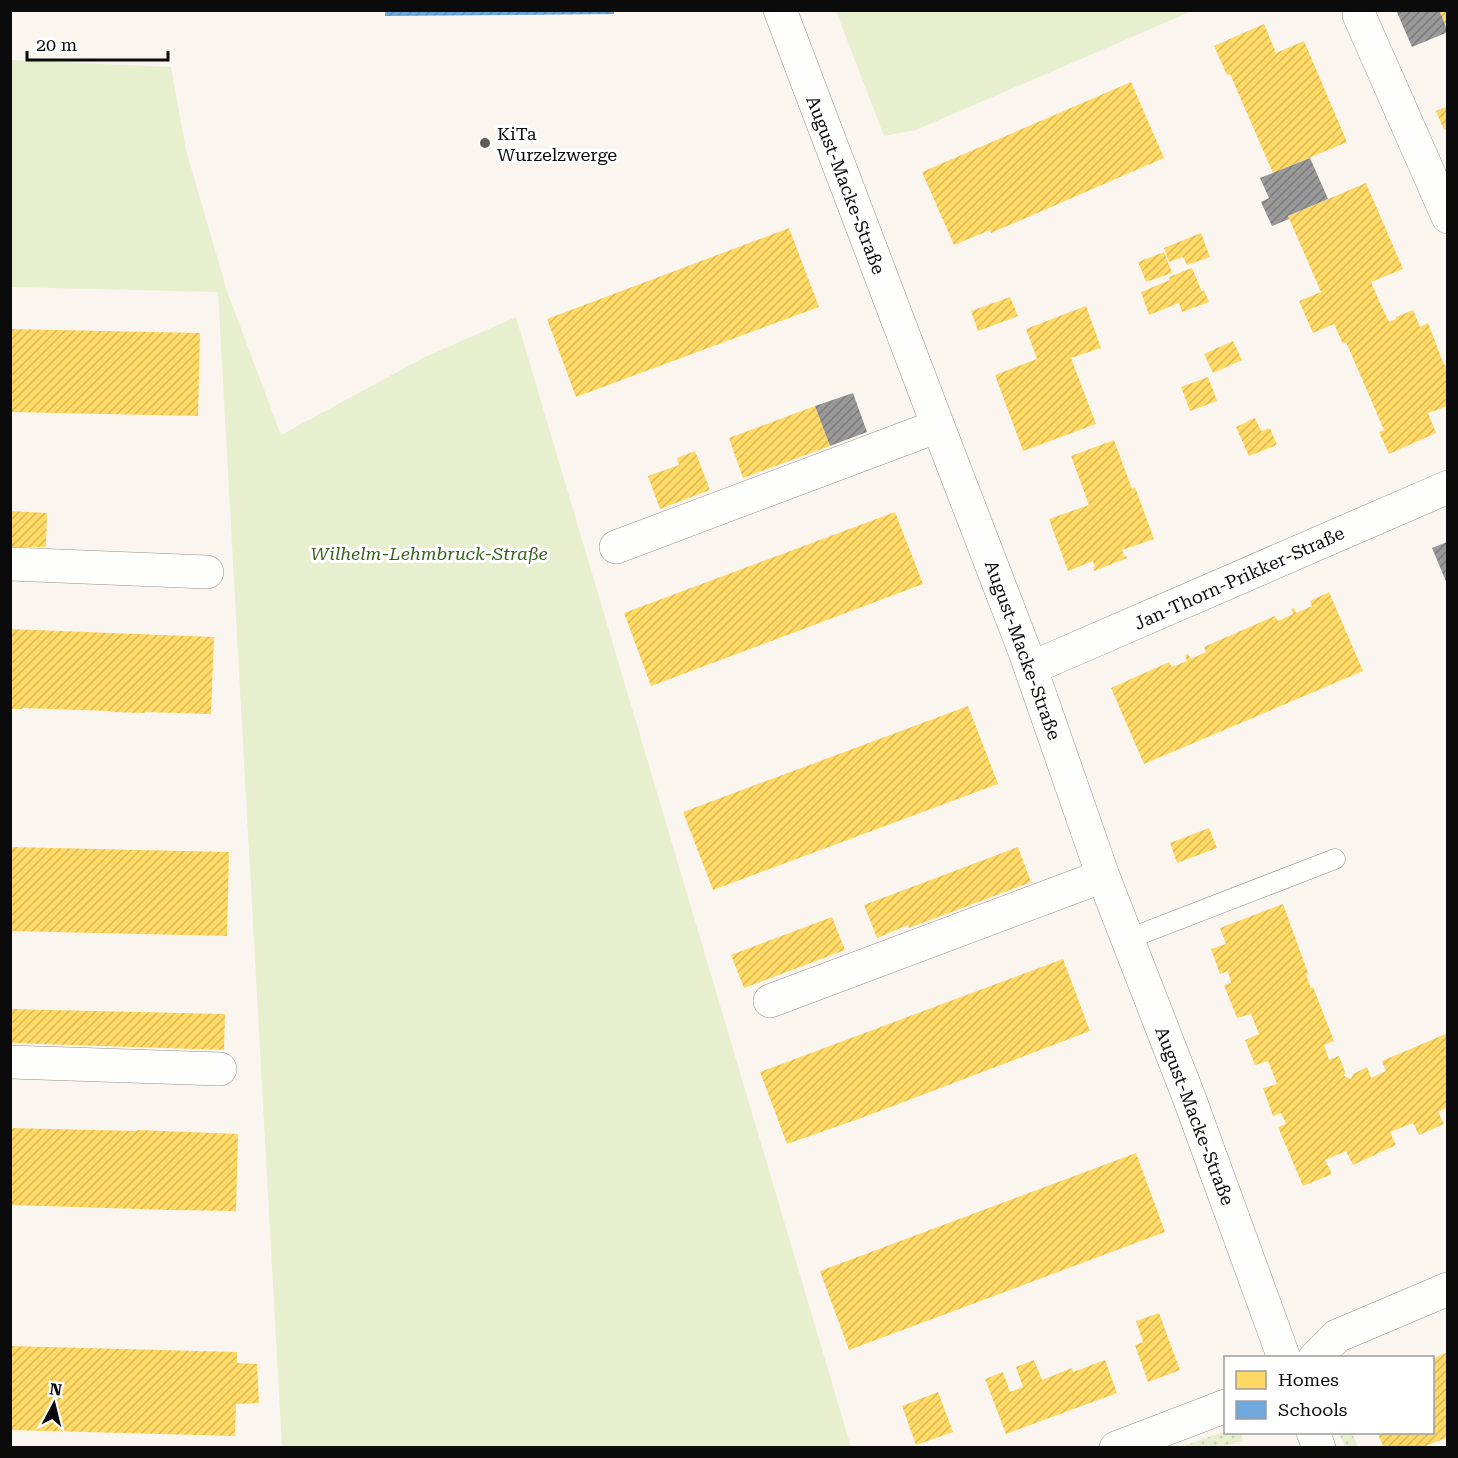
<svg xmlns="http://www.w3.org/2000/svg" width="1458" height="1458" viewBox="0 0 1458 1458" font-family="'Roboto Serif',serif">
	<defs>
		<pattern id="grass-dots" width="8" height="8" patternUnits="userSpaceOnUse" patternTransform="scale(1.5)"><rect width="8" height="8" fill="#e7efcf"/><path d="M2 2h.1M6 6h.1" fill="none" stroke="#c5ccb0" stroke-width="1.8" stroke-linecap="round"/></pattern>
		<pattern id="homes-hatch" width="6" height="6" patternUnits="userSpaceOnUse" patternTransform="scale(1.5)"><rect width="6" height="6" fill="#ffd966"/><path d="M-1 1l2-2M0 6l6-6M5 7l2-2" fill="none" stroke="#d9b957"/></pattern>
		<pattern id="schools-hatch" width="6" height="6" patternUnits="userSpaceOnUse" patternTransform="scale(1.5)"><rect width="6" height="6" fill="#6fa8dc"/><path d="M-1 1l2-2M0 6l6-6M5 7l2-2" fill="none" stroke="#5f8fbb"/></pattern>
		<pattern id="industry-hatch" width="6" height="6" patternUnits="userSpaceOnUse" patternTransform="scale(1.5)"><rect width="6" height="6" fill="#999"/><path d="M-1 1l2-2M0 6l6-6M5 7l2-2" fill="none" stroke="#7b7b7b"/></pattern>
	</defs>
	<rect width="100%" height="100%" fill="#faf6ef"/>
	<path fill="url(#grass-dots)" d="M1225,1431L1226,1432L1241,1433L1243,1440L1223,1447H1181Z
		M1339,1433H1352L1358,1447H1345Z"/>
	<path fill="#e7efcf" d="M836,11H1192L916,130L884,136Z
		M11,60L171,67L186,150L227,291L281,435L425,357L516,317L851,1447H282L218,292L11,287Z"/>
	<path fill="url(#homes-hatch)" d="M1439,10H1448V32L1440,14Z
		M1264,24L1276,53L1304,41L1347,142L1273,173L1230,74L1227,75L1214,46Z
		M1131,82L1164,158L991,233L990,230L954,245L922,172Z
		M1448,106V128L1444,130L1436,111Z
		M1366,183L1403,269L1371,282L1380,303L1389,322L1396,319V317L1413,310L1420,327L1428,323L1444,365L1445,364L1448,369V386L1446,387L1448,390V406L1428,413L1436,433L1389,454L1379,432L1384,430L1346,342L1343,344L1334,324L1313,333L1299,301L1321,292L1288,216Z
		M789,228L819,307L576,397L547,319Z
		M1201,233L1210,257L1187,265L1183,257L1169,262L1164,248Z
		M1164,252L1172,273L1146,282L1138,262Z
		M1192,268L1202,292L1204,290L1209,302L1182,312L1179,303L1149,315L1141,292L1170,280L1169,277Z
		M1010,297L1018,316L978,331L971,311Z
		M1086,306L1101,348L1071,358L1096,424L1023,451L995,375L1037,359L1026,329Z
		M10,329L200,333L198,416L10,412Z
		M1233,341L1242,360L1213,373L1204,354Z
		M1208,377L1217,401L1190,411L1181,387Z
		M815,406L830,446L743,478L729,438Z
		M1255,418L1261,431L1270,428L1277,445L1249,456L1236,427Z
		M1114,440L1132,489L1135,487L1154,539L1122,550L1124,556H1126L1127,558L1094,571L1093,567H1095L1093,561L1068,571L1049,519L1089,505L1071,456Z
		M695,451L710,490L660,509L648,476L679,465L677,458Z
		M10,511L47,513L46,547H10Z
		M895,512L923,584L651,686L624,613Z
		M1329,592L1363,671L1144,764L1111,688L1169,662L1172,667L1187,661L1185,656L1187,654H1188L1191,659L1206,652L1204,647L1222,639L1275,616L1278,621L1293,614L1291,609L1294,608L1296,613L1312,606L1310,601Z
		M10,629L214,637L211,714L145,712V713L111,712L110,711L22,708V709H10Z
		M968,706L998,784L713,890L683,812Z
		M1209,828L1217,848L1177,863L1170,843Z
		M10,847L229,852L227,936L10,931Z
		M1018,847L1031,882L909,928L908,925L877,938L864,905Z
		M1283,904L1308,973L1306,975L1311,988L1313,987L1334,1041L1324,1045L1329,1060L1339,1056L1345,1072L1344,1076L1351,1079L1353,1074L1367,1067L1371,1078L1386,1071L1382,1061L1448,1033V1107L1438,1112L1444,1124L1419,1135L1413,1123L1390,1132L1396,1145L1353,1165L1346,1151L1325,1160L1332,1174L1303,1186L1278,1127L1286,1124L1281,1113L1273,1116L1263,1088L1277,1084L1268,1061L1255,1065L1245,1040L1259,1034L1251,1014L1237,1018L1224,985L1231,983L1228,971L1220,974L1211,949L1226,944L1220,928Z
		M832,917L845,950L744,988L731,955Z
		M1063,959L1090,1031L864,1117L787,1144L760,1072Z
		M10,1009L225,1014L224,1050L10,1043Z
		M10,1128L137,1131L138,1130L238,1134L236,1211L170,1210L10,1205Z
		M1136,1153L1165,1232L849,1350L820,1271Z
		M1159,1313L1180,1370L1148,1382L1135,1345L1143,1342L1136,1321Z
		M10,1346L237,1352V1363L257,1364L259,1403L236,1404L235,1436L10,1430Z
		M1448,1352V1437L1421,1448H1384L1377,1432H1432V1359Z
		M1034,1360L1042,1380L1072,1368L1073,1372L1105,1360L1117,1393L1006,1434L985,1379L1003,1372L1010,1392L1023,1387L1016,1367Z
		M938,1392L953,1432L916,1445L902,1406Z"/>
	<path fill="url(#schools-hatch)" d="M385,10H614V14L385,16Z"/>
	<path fill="url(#industry-hatch)" d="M1396,10H1439L1448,32L1412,47Z
		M1310,158L1328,199L1288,216L1289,219L1272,226L1261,202L1269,198L1260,178Z
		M853,393L867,432L830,446L815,406Z
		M1447,542V584L1432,548Z"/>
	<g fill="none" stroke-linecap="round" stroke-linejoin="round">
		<defs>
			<path id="service" d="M1128,939L1335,859"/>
			<path id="minor" d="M780,10L938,426L1025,652L1103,876L1190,1100L1284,1358
				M1359,15L1448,217
				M616,547L938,426
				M10,564L207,572
				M1031,668L1448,487
				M770,1001L1103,876
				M10,1062L220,1069
				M1315,1358L1337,1336L1448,1289
				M1313,1432L1319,1448
				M1116,1448L1226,1406"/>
		</defs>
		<use href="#service" stroke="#93918e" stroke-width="21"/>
		<use href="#minor" stroke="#93918e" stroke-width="34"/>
		<use href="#service" stroke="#fefefd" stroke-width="20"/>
		<use href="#minor" stroke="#fefefd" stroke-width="33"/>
	</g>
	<circle fill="#5f5d5b" stroke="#fff" stroke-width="2" cx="485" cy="143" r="6"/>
	<g text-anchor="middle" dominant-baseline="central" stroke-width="6" stroke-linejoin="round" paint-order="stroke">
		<g font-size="18" fill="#0b0b0b" stroke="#fff" text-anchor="start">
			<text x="497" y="133">KiTa<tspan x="497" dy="21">Wurzelzwerge</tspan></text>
		</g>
		<g font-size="18" fill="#0b0b0b" stroke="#fff">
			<text transform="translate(846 185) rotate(69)">August-Macke-Straße</text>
			<text transform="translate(1239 578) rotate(-24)">Jan-Thorn-Prikker-Straße</text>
			<text transform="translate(1023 650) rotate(70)">August-Macke-Straße</text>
			<text transform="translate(1195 1116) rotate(69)">August-Macke-Straße</text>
		</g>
		<g font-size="18" font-style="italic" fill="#36631c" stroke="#fff">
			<text x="429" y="553">Wilhelm-Lehmbruck-Straße</text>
		</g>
	</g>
	<rect width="1458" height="1458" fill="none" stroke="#0b0b0b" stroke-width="24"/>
	<rect x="1224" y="1356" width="210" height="78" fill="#ffffff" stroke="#9d9d9d" stroke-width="1.5"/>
	<rect x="1236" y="1371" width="30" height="18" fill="#ffd966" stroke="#9d9d9d" stroke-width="1.5"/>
	<text x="1278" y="1386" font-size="18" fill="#0b0b0b">Homes</text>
	<rect x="1236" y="1401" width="30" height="18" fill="#6fa8dc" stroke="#9d9d9d" stroke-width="1.5"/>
	<text x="1278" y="1416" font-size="18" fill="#0b0b0b">Schools</text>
	<g transform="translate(54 1404) rotate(7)" stroke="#ffffff" stroke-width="4.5" paint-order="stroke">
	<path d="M0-4.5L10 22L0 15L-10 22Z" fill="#0b0b0b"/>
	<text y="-9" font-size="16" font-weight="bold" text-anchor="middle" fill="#0b0b0b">N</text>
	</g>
	<path d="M27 51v9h141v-9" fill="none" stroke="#0b0b0b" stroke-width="3"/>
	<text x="36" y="51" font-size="18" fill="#0b0b0b" stroke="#ffffff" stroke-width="4.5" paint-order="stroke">20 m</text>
</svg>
